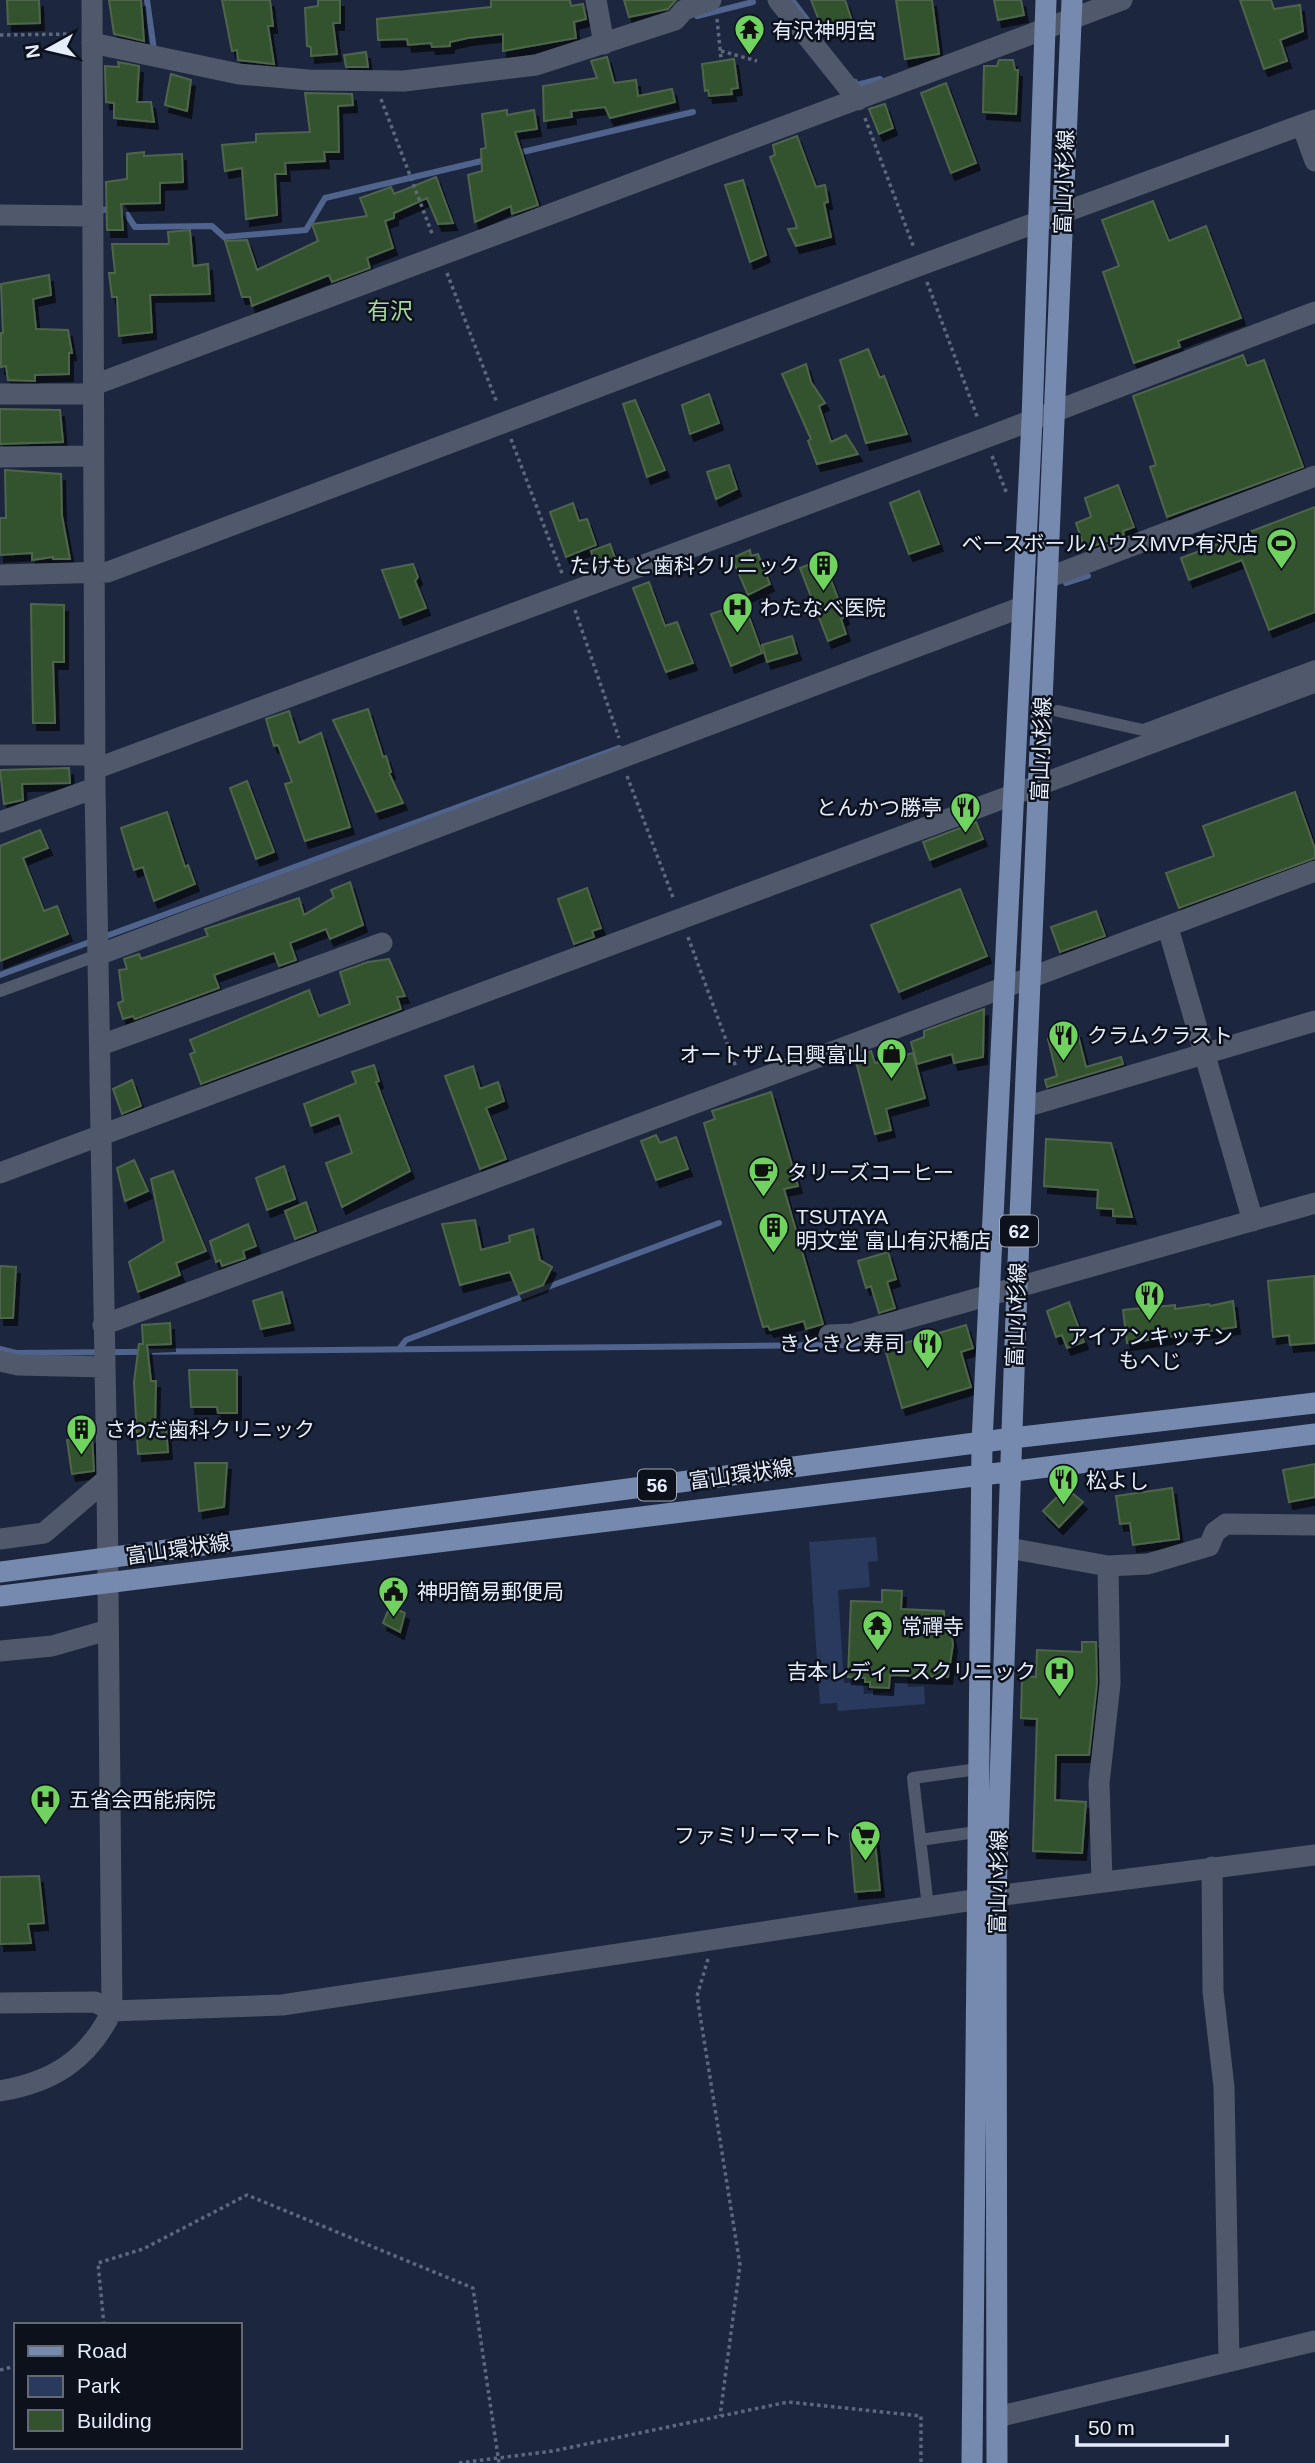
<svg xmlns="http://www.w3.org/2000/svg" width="1315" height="2463" viewBox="0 0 1315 2463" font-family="Arial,'Noto Sans JP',sans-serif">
	<defs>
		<filter id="shadow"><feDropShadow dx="4" dy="7" stdDeviation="0" flood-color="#0009"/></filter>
	</defs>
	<rect width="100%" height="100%" fill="#1c273f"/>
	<path fill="#293a5e" d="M876,1537L878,1561L868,1562L870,1587L838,1590L844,1683L863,1682L864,1694L892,1692V1679L907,1678L908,1687L924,1686L925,1704L838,1711L837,1703L820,1704L809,1542Z"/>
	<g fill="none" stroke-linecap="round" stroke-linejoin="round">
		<path stroke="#4f638d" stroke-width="6" d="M147,0L154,50
			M792,0L808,21
			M697,16L753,2
			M855,82L857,85L880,79
			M514,154L693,112
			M103,210L122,207L135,227L212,226L224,237L306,230L325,198L490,159
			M1066,583L1088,576
			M0,975L619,748
			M0,1349L16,1353L850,1345L862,1342
			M399,1349L406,1340L719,1223"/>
	</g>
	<path fill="#33532d" stroke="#50654c" stroke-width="2" filter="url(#shadow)" d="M7,0H39L40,23L8,24Z
		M109,0H141L144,41L114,34Z
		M222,0H270L273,26H268L274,64L238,60L237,50L232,51Z
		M318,0H340V23H333L337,54L311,56V47L307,46L305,8L318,6Z
		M491,0H570L571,6L583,4L586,19L574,22L576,38L503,51V34L468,38L450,42V46L432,47L431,43L408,45L407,39L378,40L377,19L491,7Z
		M624,0H676L668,9L629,17Z
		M811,0H845L852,21L824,33Z
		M896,0H932L939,54L905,59Z
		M994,0H1021L1024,15L998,20Z
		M1240,0H1271L1274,9L1300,5L1303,31L1280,40L1287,61L1264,69Z
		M366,52L368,67H346L344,55Z
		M607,57L614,83L636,80L638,96L672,89L675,102L610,118L605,107L571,111L572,117L544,121L543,86L597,78L591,61Z
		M734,59L738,88L731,89L732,94L709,96L708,90L705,91L702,64Z
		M999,60H1013L1015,70H1018L1016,114L983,112L984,66H997Z
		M118,62L139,66L137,102H151L154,122L114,118V103L106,102L105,66L119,67Z
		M171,74L191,80L187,111L165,105Z
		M946,83L976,163L951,173L921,93Z
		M305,93L352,94L353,105L338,106L339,152H324L325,161L285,163L286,174H275L277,215L246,219L242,168L225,171L222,145L256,142V134L310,132Z
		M885,104L893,128L879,134L869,109Z
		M507,110V115L534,110L537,129L515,132L538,205L512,214L511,206L475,222L468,175L482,171L481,149L486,148L482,114Z
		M797,136L816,187L825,185L828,202L824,203L831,237L796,246L788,229L797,228L795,221L770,157L775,155L773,145Z
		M144,152V156L182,154L183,182L160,183V203L121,204L123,230H107L106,182L127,179V154Z
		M436,177L453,223L438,224L427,198L394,213V218L385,221L393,248L367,258L370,268L332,282L329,275L252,306L250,297H242L225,241L247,240L257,270L318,241L312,224L367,216L360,198L391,187L394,194Z
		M743,180L766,255L750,262L725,185Z
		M1153,201L1169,241L1206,226L1241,318L1178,341L1180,347L1134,363L1103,272L1119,266L1102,220Z
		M190,230L193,266L208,264L210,294L150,295L152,332L119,336L117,297H112L109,273H115L112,244H169L168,232Z
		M49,275L51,295L33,299L36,329L68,330L72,353H69V374L35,375V381L8,380L6,366L1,367V333H3L1,284Z
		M868,349L880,378L884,376L907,434L866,443L840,360Z
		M1243,355L1247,366L1264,360L1303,467L1167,517L1150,467L1156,465L1133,396Z
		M806,364L811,382L825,403L819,406L831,442L846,435L858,454L817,464L808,441L811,439L782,374Z
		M709,394L719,423L690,434L682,405Z
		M635,400L665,470L647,477L623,404Z
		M0,409L60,410L63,442L0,444Z
		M729,465L737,489L716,499L707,472Z
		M5,470L61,474L62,516L70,559H53V557L32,560V553L0,555V518H6Z
		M1118,485L1134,527L1123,531L1124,535L1085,549L1076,523L1091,517L1085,498Z
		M919,491L939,544L909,554L890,503Z
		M573,503L579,521L587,519L596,545L566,557L550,512Z
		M1315,507V612L1269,630L1242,560L1189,580L1181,558Z
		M610,544L616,561L597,568L591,551Z
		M750,550L751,556L758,554L770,584L748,595L732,558Z
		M823,559L845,617L841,619L846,634L828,641L800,568Z
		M413,564L418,577L415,581L426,608L400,618L382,570Z
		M649,582L665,626L677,622L693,663L666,672L633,588Z
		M744,603L762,653L731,666L711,614Z
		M31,604L64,605V662H53L55,723H33Z
		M792,636L797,653L767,662L762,645Z
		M368,709L383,757L386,756L391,772L389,773L403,803L376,812L333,720Z
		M289,711L299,743L321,733L350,827L305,841L285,784L292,782L278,745L274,746L266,719Z
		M69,768L70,783L22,784L23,800L4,804L0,770Z
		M247,781L274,852L256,859L230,788Z
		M1295,792L1315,849V858L1179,908L1166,873L1214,856L1203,826Z
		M167,812L185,867L188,865L195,884L154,901L143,867L134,870L121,828Z
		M976,822L983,839L930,860L923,842Z
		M40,830L48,848L23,858L44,911L57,906L68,934L0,961V846Z
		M350,882L363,925L330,939L326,929L290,943L296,960L279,966L274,953L214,975L219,988L135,1019L133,1016L123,1019L118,1003L123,1001L119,970L127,969L124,959L139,954L141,959L208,936L205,929L299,898L304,915L334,897L331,890Z
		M587,888L601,928L592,931L594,937L574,944L558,899Z
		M960,889L987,956L899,992L871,925Z
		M1096,911L1105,936L1060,952L1051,927Z
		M389,959L405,996L397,997L401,1009L201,1084L190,1054L195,1052L190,1040L309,990L319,1016L350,1004L340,972L368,962Z
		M984,1009L983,1057L954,1063L952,1054L917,1064L911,1042L924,1037V1031Z
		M1077,1031L1086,1067L1121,1057L1123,1064L1047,1087L1045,1080L1057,1076L1048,1039Z
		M871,1051L875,1063L913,1053L925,1098L886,1109L891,1130L875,1134L855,1058Z
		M374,1065L379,1081L376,1082L410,1171L342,1207L326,1163L352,1153L339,1115L311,1126L304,1104L356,1083L352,1072Z
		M473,1066L480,1089L498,1082L504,1101L486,1108L506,1159L480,1169L445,1076Z
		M132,1080L141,1106L122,1114L113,1089Z
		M771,1092L798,1186L784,1189L823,1324L806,1329L804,1321L770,1330L768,1326L763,1327L704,1123L715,1119L712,1111Z
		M656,1135L660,1143L676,1137L688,1169L656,1180L641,1141Z
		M1046,1139L1111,1143L1132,1217L1113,1216V1209L1097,1208L1098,1190L1044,1186Z
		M134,1160L148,1191L125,1201L117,1168Z
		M284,1166L295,1199L267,1210L256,1178Z
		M173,1171L206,1251L176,1263L180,1275L138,1292L129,1262L164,1241L151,1179Z
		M306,1202L316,1231L295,1239L285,1211Z
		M475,1220L481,1250L510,1242L509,1236L533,1229L540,1260L552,1267L543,1285L519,1294L510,1272L460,1285L442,1224Z
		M248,1224L256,1246L243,1251L245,1258L222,1266L220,1260L216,1262L210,1241Z
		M888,1252L896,1279L887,1282L895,1308L879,1313L871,1286L866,1288L858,1261Z
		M0,1266L16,1267L13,1318H0Z
		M1314,1276L1315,1343L1290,1345L1289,1335L1273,1337L1268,1281Z
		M282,1292L290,1323L261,1329L253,1301Z
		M1233,1301L1236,1327L1127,1343L1123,1310L1175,1305V1309L1209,1304L1210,1306Z
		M1069,1302L1084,1342L1067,1348L1062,1335L1056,1337L1047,1311Z
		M170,1323L171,1344L147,1345L151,1381H156L155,1429L166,1427L168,1452L138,1454L134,1382L139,1344H143L142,1325Z
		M966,1325L973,1348L961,1352L971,1387L902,1408L885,1349Z
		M189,1370H237V1413H218L217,1407H191Z
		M92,1437L94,1471L72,1474L67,1440Z
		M195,1463H227L224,1507L199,1511Z
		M1315,1464V1497L1289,1502L1283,1470Z
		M1066,1488L1083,1502L1059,1527L1043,1511Z
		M1172,1488L1179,1539L1133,1545L1130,1523L1120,1524L1116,1496Z
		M882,1590L902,1591L901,1609L944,1611V1628H950L953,1644L948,1677L890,1675L889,1688L870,1687V1682H865V1678L848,1677L851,1601L882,1602Z
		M390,1606L405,1613L400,1632L383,1623Z
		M1082,1642H1096L1097,1683L1089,1755H1056L1055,1800L1086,1802L1082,1853L1033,1851L1037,1719L1021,1718L1022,1676L1036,1677L1037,1650L1082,1652Z
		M874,1832L880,1890L855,1892L850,1834Z
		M39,1876L44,1923L28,1924L31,1943L0,1944V1877Z"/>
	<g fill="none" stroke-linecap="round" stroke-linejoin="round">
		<path stroke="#5d677d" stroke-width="3.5" stroke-dasharray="3.5 3.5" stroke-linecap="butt" d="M717,19L721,58
			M0,35L71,34
			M721,51L757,61
			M381,99L433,236
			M865,118L914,248
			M447,273L497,403
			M927,282L978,419
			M511,439L563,576
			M992,456L1007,494
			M575,610L619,738
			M627,776L674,900
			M688,937L736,1067
			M708,1959L697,1996L740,2265L720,2416
			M104,2325L98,2263L143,2249L247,2195L473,2288L499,2463
			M0,2370L16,2366
			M459,2463L553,2451L788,2402L921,2416V2463"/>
		<path stroke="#50596b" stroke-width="12" d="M1058,711L1143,730L1315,666
			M0,991L98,955
			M920,1840L976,1832
			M928,1907L913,1778L978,1769"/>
		<path stroke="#50596b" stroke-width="21" d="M92,0L95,788L107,1479L112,2011
			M596,0L604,44
			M778,0L858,100
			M92,43L239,74L308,80L404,81L536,65L675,20L684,10L711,0
			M1302,125L1315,161
			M0,215L93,216
			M94,385L1122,0
			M0,394H93
			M0,457L93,456
			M0,575L108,572L921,265L1315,120
			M1047,578L1315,476
			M0,755H95
			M95,769L985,438L1315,312
			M0,822L95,788
			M1168,928L1253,1221
			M98,955L1022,607
			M101,1045L382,943
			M1025,1107L1315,1021
			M0,1173L1315,682
			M103,1325L1315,871
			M829,1335L852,1334L1315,1203
			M0,1361L18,1365L105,1367
			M0,1539L44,1533L107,1479
			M1008,1548L1108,1566L1148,1564L1209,1546L1215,1532L1226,1524L1315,1525
			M0,1651L52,1646L108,1630
			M1212,1867L1213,1991L1224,2087L1229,2360
			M1102,1881L1099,1783L1110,1684L1108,1566
			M996,1896L1315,1855
			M0,2003L95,2002L112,2011
			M997,2417L1315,2341"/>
		<path stroke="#50596b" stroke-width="21" d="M0,2091C53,2082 88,2060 112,2011L282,2005L993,1897"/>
		<path stroke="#7689ae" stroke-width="21" d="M0,1572L1013,1438L1315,1403
			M0,1596L1315,1434
			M972,2463L982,1442L1032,420L1046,0
			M997,2463L996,1896L1017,1286L1072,0"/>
	</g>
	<defs>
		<symbol id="temple-pin" viewBox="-11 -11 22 30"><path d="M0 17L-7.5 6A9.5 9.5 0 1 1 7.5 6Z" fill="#70d35f" stroke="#0c111b"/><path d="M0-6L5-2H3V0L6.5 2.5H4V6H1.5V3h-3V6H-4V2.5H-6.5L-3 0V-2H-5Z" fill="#111"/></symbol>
		<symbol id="stadium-pin" viewBox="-11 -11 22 30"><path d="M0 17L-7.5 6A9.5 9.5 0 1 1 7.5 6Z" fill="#70d35f" stroke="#0c111b"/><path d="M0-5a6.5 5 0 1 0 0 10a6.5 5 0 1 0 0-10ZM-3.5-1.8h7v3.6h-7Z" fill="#111"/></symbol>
		<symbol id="building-pin" viewBox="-11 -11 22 30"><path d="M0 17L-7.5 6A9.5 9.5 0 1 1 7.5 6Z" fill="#70d35f" stroke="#0c111b"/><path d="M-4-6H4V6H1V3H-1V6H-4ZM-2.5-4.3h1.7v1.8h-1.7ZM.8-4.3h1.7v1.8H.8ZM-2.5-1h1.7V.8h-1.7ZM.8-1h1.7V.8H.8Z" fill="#111"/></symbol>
		<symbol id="hospital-pin" viewBox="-11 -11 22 30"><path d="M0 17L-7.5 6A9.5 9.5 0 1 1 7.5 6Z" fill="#70d35f" stroke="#0c111b"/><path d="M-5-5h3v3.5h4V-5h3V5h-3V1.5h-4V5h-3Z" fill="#111"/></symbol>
		<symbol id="restaurant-pin" viewBox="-11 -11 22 30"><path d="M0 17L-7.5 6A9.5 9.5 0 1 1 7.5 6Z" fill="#70d35f" stroke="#0c111b"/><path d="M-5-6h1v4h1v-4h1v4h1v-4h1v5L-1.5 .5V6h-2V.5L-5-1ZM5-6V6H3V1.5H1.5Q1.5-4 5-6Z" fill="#111"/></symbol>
		<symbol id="shop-pin" viewBox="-11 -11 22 30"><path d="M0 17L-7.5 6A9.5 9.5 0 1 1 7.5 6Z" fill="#70d35f" stroke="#0c111b"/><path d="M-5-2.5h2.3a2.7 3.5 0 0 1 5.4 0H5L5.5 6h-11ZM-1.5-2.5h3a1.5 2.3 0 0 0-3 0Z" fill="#111"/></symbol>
		<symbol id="cafe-pin" viewBox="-11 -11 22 30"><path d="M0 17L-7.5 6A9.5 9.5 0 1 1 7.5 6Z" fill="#70d35f" stroke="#0c111b"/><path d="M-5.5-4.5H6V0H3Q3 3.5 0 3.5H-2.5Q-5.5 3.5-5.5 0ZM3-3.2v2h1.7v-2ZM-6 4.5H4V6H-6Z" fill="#111"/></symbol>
		<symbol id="civic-pin" viewBox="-11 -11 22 30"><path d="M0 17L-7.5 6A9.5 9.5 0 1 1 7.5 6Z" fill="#70d35f" stroke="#0c111b"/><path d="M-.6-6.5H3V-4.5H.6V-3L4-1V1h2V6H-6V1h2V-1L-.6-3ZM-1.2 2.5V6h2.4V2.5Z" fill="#111"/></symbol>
		<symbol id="supermarket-pin" viewBox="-11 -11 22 30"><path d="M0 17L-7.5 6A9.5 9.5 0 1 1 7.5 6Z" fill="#70d35f" stroke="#0c111b"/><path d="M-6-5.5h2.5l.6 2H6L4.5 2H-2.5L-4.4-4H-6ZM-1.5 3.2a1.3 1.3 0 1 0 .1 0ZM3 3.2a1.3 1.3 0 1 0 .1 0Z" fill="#111"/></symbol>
	</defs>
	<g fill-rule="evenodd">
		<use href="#temple-pin" x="732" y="12" width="35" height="47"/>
		<use href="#stadium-pin" x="1264" y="526" width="35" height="47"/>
		<use href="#building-pin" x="806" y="548" width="35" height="47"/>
		<use href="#hospital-pin" x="720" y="590" width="35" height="47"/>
		<use href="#restaurant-pin" x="948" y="790" width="35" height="47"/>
		<use href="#restaurant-pin" x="1046" y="1018" width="35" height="47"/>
		<use href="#shop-pin" x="874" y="1036" width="35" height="47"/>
		<use href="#cafe-pin" x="746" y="1154" width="35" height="47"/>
		<use href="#building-pin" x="756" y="1210" width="35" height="47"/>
		<use href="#restaurant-pin" x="1132" y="1278" width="35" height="47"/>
		<use href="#restaurant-pin" x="910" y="1326" width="35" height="47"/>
		<use href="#building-pin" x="64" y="1412" width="35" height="47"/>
		<use href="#restaurant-pin" x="1046" y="1462" width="35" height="47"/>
		<use href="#civic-pin" x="376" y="1574" width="35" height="47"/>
		<use href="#temple-pin" x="860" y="1608" width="35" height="47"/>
		<use href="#hospital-pin" x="1042" y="1654" width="35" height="47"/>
		<use href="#hospital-pin" x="28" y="1782" width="35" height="47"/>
		<use href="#supermarket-pin" x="848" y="1818" width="35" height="47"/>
	</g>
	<g text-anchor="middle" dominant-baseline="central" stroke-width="5" stroke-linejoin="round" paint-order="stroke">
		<g fill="#0c111b" stroke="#a4abb9" stroke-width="2">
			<rect x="1000" y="1215.5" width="38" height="31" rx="5"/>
			<rect x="638" y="1469.5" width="38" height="31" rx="5"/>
		</g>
		<g font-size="19" font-weight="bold" fill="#e5edfd">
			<text x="1019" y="1231">62</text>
			<text x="657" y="1485">56</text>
		</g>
		<g font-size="21" fill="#e5edfd" stroke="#0c111b" text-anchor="start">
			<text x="772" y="30">有沢神明宮</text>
			<text x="1258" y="543" text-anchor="end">ベースボールハウスMVP有沢店</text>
			<text x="800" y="565" text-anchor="end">たけもと歯科クリニック</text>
			<text x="760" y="607">わたなべ医院</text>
			<text x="942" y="807" text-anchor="end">とんかつ勝亭</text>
			<text x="1087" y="1035">クラムクラスト</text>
			<text x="868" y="1054" text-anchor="end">オートザム日興富山</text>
			<text x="787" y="1172">タリーズコーヒー</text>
			<text x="796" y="1216">TSUTAYA<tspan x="796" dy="24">明文堂 富山有沢橋店</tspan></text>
			<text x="1150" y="1336" text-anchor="middle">アイアンキッチン<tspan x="1150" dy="24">もへじ</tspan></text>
			<text x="905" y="1343" text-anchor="end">きときと寿司</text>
			<text x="105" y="1429">さわだ歯科クリニック</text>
			<text x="1086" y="1480">松よし</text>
			<text x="417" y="1591">神明簡易郵便局</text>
			<text x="901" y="1626">常禪寺</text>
			<text x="1036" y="1671" text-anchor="end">吉本レディースクリニック</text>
			<text x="69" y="1799">五省会西能病院</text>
			<text x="842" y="1835" text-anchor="end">ファミリーマート</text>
		</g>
		<g font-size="21" fill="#e5edfd" stroke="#0c111b">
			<text transform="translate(1064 182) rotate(-88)">富山小杉線</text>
			<text transform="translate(1041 749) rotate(-88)">富山小杉線</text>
			<text transform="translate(1016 1315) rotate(-88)">富山小杉線</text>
			<text transform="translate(741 1474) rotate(-8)">富山環状線</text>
			<text transform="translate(178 1549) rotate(-8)">富山環状線</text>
			<text transform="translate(998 1882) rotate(-89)">富山小杉線</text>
		</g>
		<g font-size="23" fill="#a4d99b" stroke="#0c111b">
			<text x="390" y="311">有沢</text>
		</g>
	</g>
	<rect x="14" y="2323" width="228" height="126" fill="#0c111b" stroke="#636975" stroke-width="2"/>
	<rect x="28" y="2346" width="35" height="10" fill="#7689ae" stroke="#636975" stroke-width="2"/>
	<text x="77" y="2358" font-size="21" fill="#e5edfd">Road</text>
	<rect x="28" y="2376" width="35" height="21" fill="#293a5e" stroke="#636975" stroke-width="2"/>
	<text x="77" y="2393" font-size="21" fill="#e5edfd">Park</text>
	<rect x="28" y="2410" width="35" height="21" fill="#33532d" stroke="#636975" stroke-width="2"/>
	<text x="77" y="2428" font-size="21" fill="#e5edfd">Building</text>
	<g transform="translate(49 49) rotate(262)" stroke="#0c111b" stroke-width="5" paint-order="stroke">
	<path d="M0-5L12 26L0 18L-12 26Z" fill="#e5edfd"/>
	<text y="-10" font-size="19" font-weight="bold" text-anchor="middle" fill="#e5edfd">N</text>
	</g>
	<path d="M1077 2435v10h150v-10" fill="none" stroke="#e5edfd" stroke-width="3.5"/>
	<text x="1088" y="2435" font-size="21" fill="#e5edfd" stroke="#0c111b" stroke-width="5" paint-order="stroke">50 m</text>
</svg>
